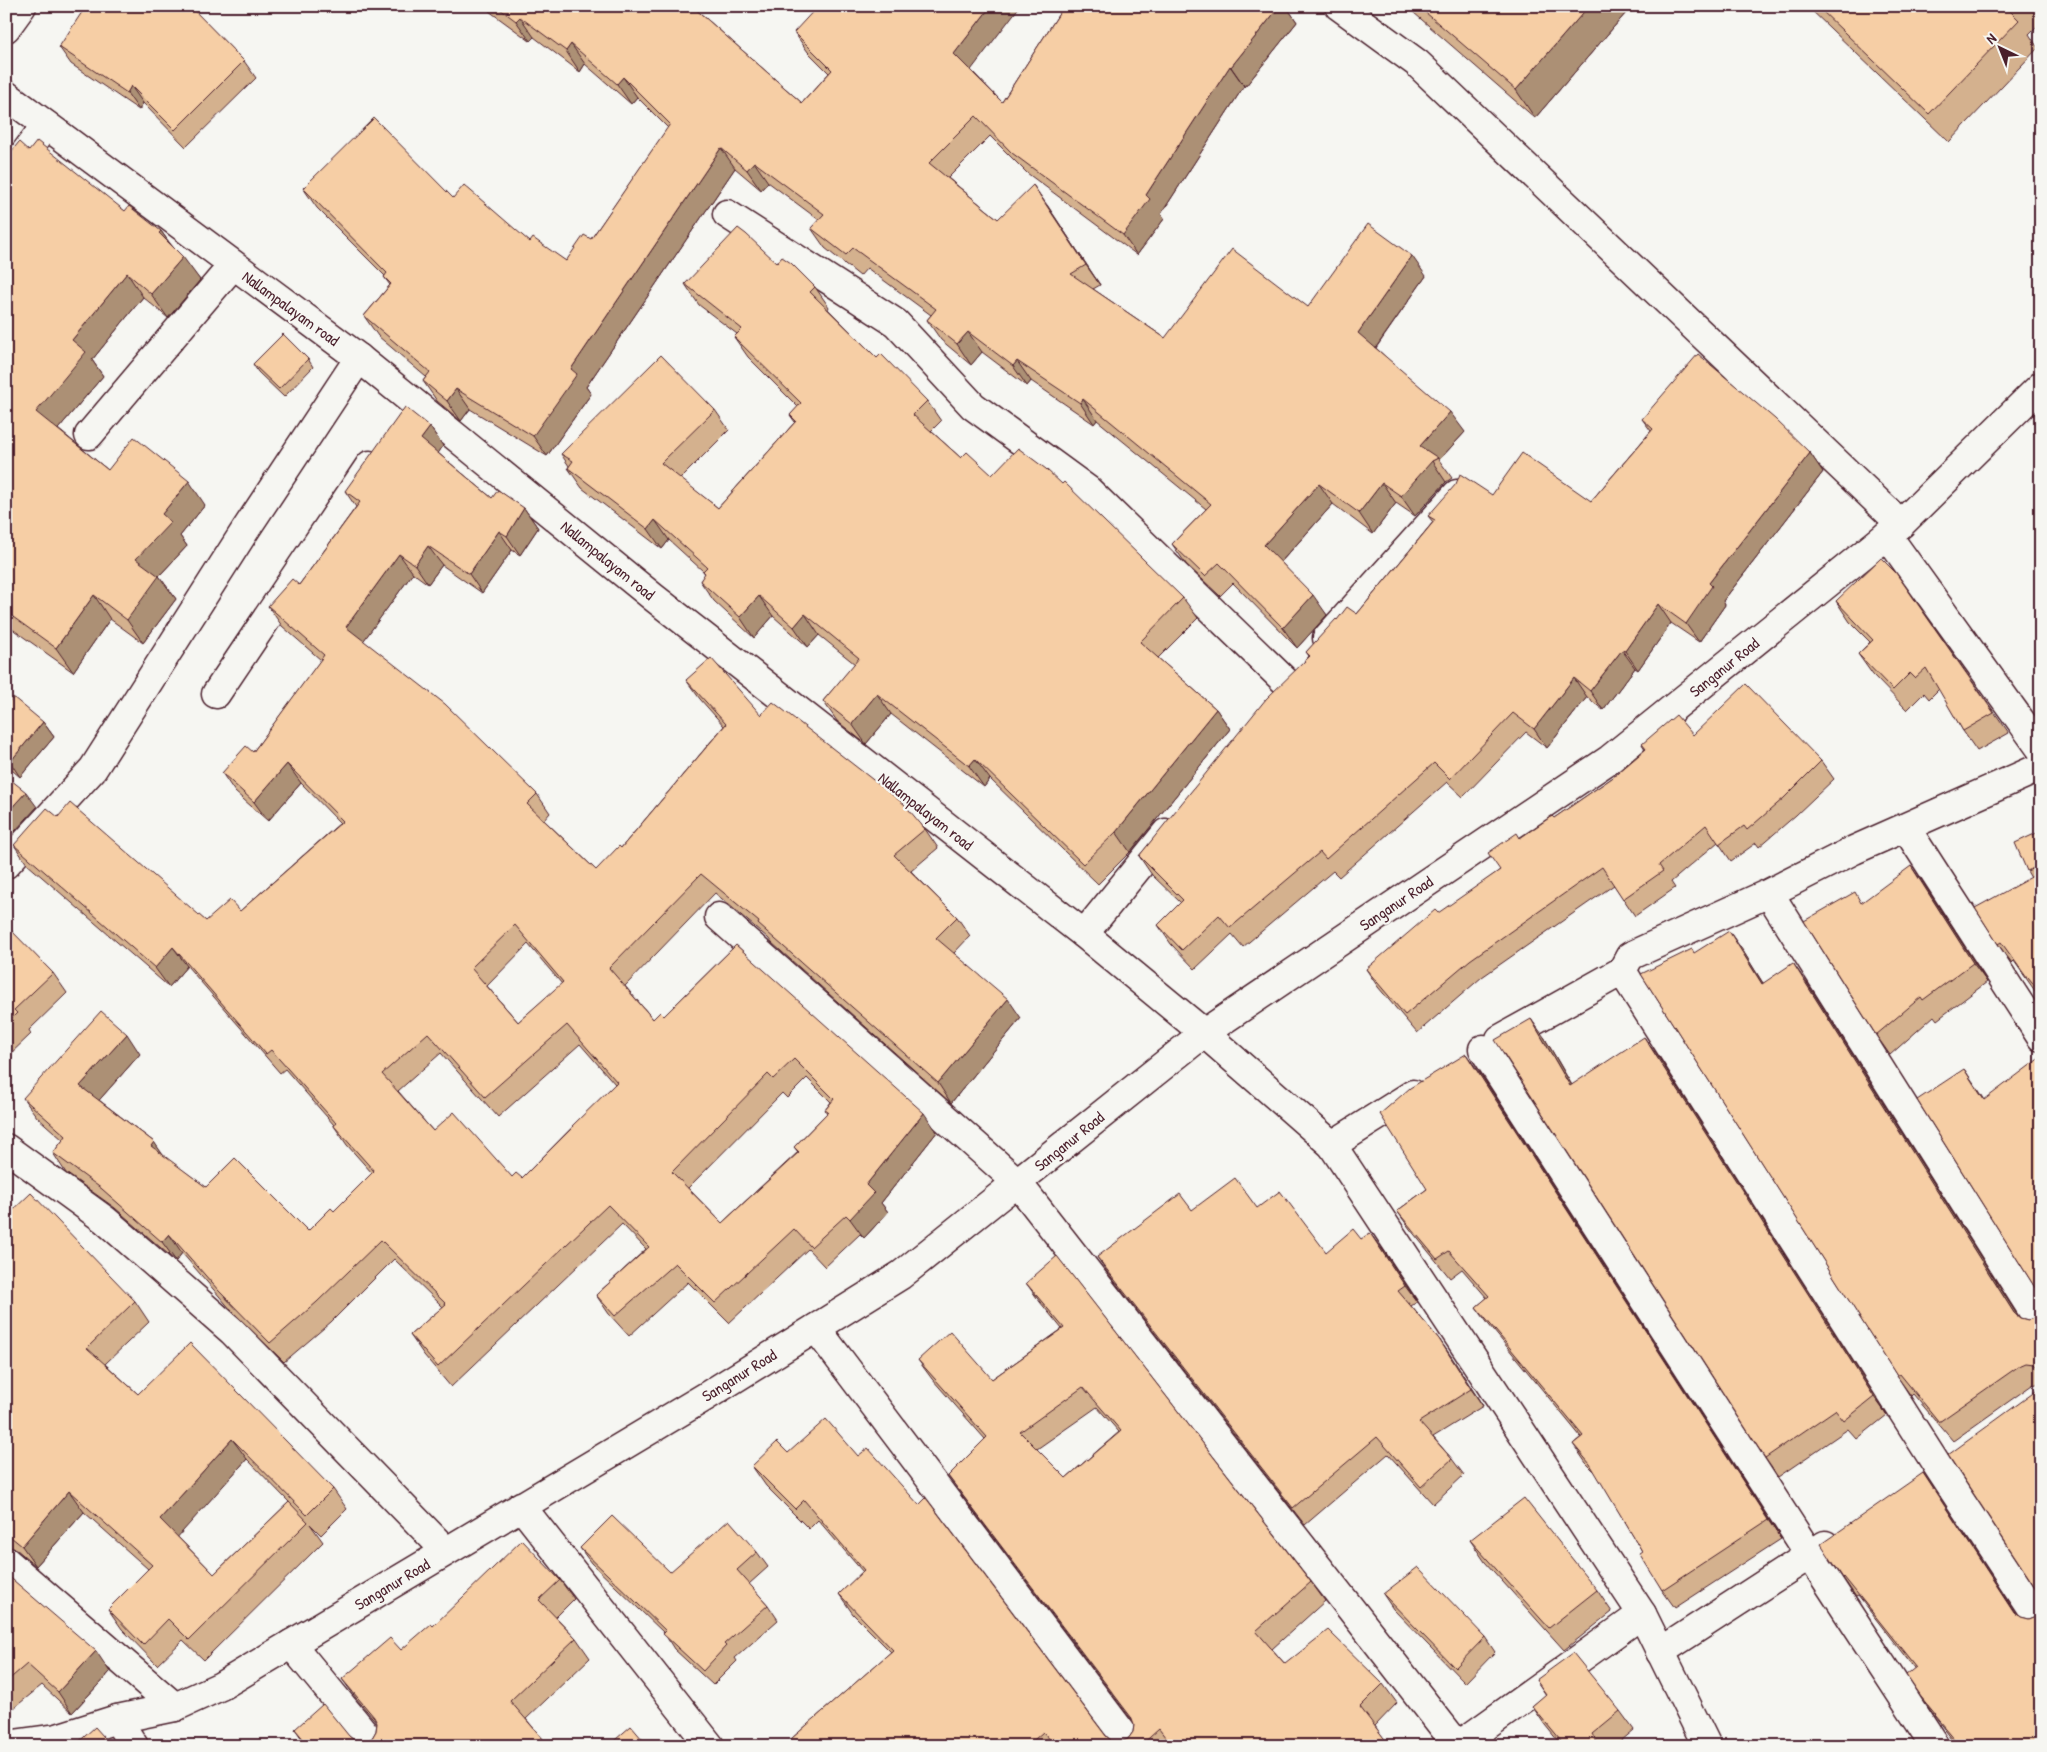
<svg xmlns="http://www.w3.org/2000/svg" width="2047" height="1752" viewBox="0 0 2047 1752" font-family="'Patrick Hand',sans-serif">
	<rect width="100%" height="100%" fill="#f6f6f2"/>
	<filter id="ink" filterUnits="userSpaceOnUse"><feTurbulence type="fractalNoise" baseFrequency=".02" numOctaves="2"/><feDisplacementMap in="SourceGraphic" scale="10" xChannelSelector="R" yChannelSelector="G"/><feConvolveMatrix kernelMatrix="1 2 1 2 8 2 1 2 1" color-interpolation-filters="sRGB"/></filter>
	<g filter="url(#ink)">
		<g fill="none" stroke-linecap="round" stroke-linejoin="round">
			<defs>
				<path id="street" d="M1339,6L1417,63L1901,524
					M6,28L22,6
					M6,178L46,125
					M727,214L896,323L973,406L1088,490L1287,683
					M89,435L233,265
					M1887,535L2041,749
					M1327,638L1457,494
					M216,694L370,465
					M1906,828L2041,1037
					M6,864L93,769L246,529L359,358
					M1769,893L2041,1324
					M719,917L1017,1182L1458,1746
					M1084,934L1166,833
					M1622,971L1940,1470L2041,1623
					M1500,1039L1622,971L1630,956L1769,893L1854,850L2041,767
					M1483,1049L1810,1555L1935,1746
					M1332,1145L1413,1094
					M6,1148L105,1220L232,1331L446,1551
					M816,1328L1132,1746
					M521,1506L710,1746
					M6,1561L175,1707
					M291,1644L375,1746
					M1660,1652L1825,1545
					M117,1719L134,1746
					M1458,1746L1642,1614"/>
				<path id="secondary" d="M6,95L359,358L653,597L1084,934L1204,1033L1332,1145L1642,1614L1707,1746
					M6,1745L57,1738L117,1719L175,1707L221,1686L705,1397L901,1275L1204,1033L1610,759L1901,524L2041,386"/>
			</defs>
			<use href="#street" stroke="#4a1f2b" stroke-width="31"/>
			<use href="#secondary" stroke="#4a1f2b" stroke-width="31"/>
			<use href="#street" stroke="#f6f6f2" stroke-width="28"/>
			<use href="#secondary" stroke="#f6f6f2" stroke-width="28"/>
		</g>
		<path fill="#d4b18e" stroke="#4a1f2b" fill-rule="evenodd" d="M486,6H692L802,103L829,73L808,52L794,32L971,70L1002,102L1064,6H1286L1297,22L1245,87L1244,86L1161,214L1164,219L1137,255L1027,173L990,136L948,178L998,219L1047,205L1100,285L1093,289L1165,338L1308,307L1426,276L1376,348L1465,432L1439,460L1452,478L1446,482L1415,516L1396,503L1373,534L1333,504L1281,562L1327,615L1297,648L1233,583L1220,596L1186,564L1172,544L1206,509L1097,420L1094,424L1031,381L1027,386L982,352L971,365L941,340L927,320L931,315L867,268L860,276L825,248L811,228L819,220L768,182L761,190L735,168L586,387L591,394L547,456L470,409L461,421L437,401L423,381L426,377L378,336L364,316L390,285L384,277L385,276L317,208L303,188L453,198L530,242L566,261L591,239L668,128L637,97L631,104L585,64L580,72L534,37L530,41L489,11Z
			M1406,6H1632L1535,118Z
			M1807,6H2041V22L2029,34L2038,48L1949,142Z
			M195,12L244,61L256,78L186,147L143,103L139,110L71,64L59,47Z
			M29,151L125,211L161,231L169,242L200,280L168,318L143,297L92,360L103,376L58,429L108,470L205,505L180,536L187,546L159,576L176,599L143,643L110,619L73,672L8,626L6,628V158Z
			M777,263L815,287L829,307L828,309L877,358L927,401L941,421L931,431L961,458L992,475L1183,598L1198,618L1158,658L1216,709L1230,729L1130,852L1098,884L990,779L984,787L891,714L866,744L837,721L823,701L855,664L819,635L808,647L773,616L754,638L714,601L700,581L705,574L703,571L669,540L662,549L582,488L568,468L569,466L561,454L715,410L729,430L680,479L718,508L795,422L790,415L798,407L748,357L734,337L737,334L699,305L685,284Z
			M308,359L313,367L284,397L258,372L253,364Z
			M1642,419L1810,453L1823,472L1723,601L1725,605L1699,642L1671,623L1638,670L1635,668L1603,710L1587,697L1547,748L1526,732L1463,797L1447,782L1339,877L1333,871L1243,947L1232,934L1195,969L1171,944L1158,925L1181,903L1152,875L1139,856L1309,656L1306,652L1337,620L1357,614L1433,522L1428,516L1492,495L1591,501L1651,431Z
			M430,427L443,446L438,453L492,498L524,508L538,528L520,555L512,550L482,593L442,565L428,584L413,573L363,641L537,794L550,813L544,820L596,870L621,848L724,726L700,699L686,680L761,715L925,829L938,848L911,871L957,917L970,936L954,953L1021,1018L951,1103L772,943L768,938L715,893L625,986L653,1019L664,1016L736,945L937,1132L881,1203L888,1212L864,1238L860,1234L825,1267L808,1249L729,1323L688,1282L629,1336L609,1314L596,1295L646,1249L622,1224L451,1387L424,1355L410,1335L443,1307L394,1259L331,1322L284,1362L232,1311L182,1253L176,1261L115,1208L66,1173L53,1153L63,1140L37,1117L23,1098L140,1054L99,1100L154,1142L163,1156L206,1187L308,1231L334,1211L372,1173L347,1145L334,1126V1125L285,1069L280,1073L187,966L169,987L27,864L14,845L58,817L206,921L240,911L340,823L301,783L268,821L235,792L222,773L253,752L321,660L282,626L268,606L299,585L356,507L345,491ZM528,944L562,984L518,1022L487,986ZM580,1044L615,1084L522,1178L512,1177L433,1131L398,1091L441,1053L498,1117ZM807,1078L831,1102L825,1110L827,1113L794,1147L798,1152L722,1223L688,1188L782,1093L787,1098Z
			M1896,573L2009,733L1977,751L1963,731L1939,689L1929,699L1924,693L1907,710L1873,675L1858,654L1870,642L1850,622L1836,601Z
			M6,705L43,722L54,737L20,777L6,765Z
			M1693,735L1821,761L1834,779L1796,815L1759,847L1756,843L1731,861L1718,842L1671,882L1675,888L1635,916L1614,885L1482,977L1417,1033L1378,987L1366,969L1500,870L1520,838L1554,818L1612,778L1645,749L1642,744Z
			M2041,831V997L2040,998L2014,961L2012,963L1998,944L2031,878L2027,871Z
			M1925,886L1987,982L1937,1020L1934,1016L1890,1055L1876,1035L1862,902Z
			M6,927L53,973L67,993L29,1030L31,1034L6,1058Z
			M1743,951L1763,983H1807L2017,1315L2020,1318L2028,1320L2036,1317L2041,1312V1383L2032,1385L1953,1441L1913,1394L1911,1396L1897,1376L1695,953Z
			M1544,1037L1572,1085L1657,1055L1887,1415L1857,1439L1848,1429L1778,1477L1765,1458Z
			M1479,1072L1781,1539L1675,1608L1662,1590L1642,1551L1597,1474L1586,1463L1573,1444L1581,1437L1489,1325L1476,1307L1487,1298L1462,1269L1450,1278L1410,1229L1397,1211L1427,1189Z
			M1257,1208L1326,1252L1361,1239L1382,1249L1417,1302L1411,1306L1439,1339L1483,1406L1433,1437L1452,1459L1464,1475L1433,1504L1388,1454L1305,1525L1108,1273L1097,1257L1192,1210Z
			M6,1209L10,1213L135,1301L149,1322L105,1364L138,1394L333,1489L347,1509L321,1535L310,1524L323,1542L204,1660L183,1640L157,1665L122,1629L108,1609L148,1569L84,1512L36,1566L16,1549L8,1546H6ZM247,1459L289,1502L214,1574L177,1536Z
			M1026,1283L1311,1582L1325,1601L1272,1649L1285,1664L1383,1684L1397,1703L1375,1726L1389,1746H796L791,1739L891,1652L853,1614L839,1594L863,1572L818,1520L809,1529L766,1486L752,1466L788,1453L858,1456L1106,1736L1112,1741L1120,1742L1128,1739L1133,1732L1134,1725L1132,1720L962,1495L948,1476L985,1439L932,1379L918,1360L992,1379L1062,1329L1040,1302ZM1097,1407L1119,1432L1066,1478L1037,1449Z
			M1923,1473L2016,1614L2020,1617L2028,1619L2036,1616L2041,1746H1957L1935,1717L1921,1697L1914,1668L1858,1596L1856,1597L1843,1578Z
			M1470,1540L1597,1590L1612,1612L1564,1650L1485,1562Z
			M580,1548L670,1572L757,1552L768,1567L749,1584L768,1605L778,1620L735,1658L737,1661L713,1685L674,1649L664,1633L591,1563Z
			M6,1574L110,1672L72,1713L42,1685L14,1708L6,1699Z
			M560,1580L574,1599L556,1617L576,1638L590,1658L526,1719L549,1746H307L295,1729L349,1736L355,1741L364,1742L372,1738L376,1731L377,1723L356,1698L342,1679L401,1650L433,1626Z
			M1383,1594L1485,1637L1495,1652L1465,1683L1393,1609Z
			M1536,1680L1620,1711L1634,1730L1615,1746H1562L1545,1725L1532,1706L1546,1695Z"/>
		<path fill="#ac9074" stroke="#4a1f2b" d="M187,6H199L193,14Z
			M991,6H1020L968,74L954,54Z
			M1280,6H1286L1297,22L1245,87L1231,67Z
			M1589,6H1632L1535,118L1516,90Z
			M520,17L534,37L530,41L516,21Z
			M571,44L585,64L580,72L566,51Z
			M1230,66L1244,86L1161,214L1164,219L1137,255L1123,235L1146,195Z
			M623,77L637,97L631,104L617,84Z
			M131,86L143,103L139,110L127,93Z
			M6,136L12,144L6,152Z
			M721,148L735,168L586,387L591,394L547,456L533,436L571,369Z
			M754,162L768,182L761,190L747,170Z
			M1033,185L1047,205L1100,285L1086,265Z
			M161,231L177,254L159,233Z
			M1412,256L1426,276L1372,353L1358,333Z
			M183,257L200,280L168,318L151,294Z
			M127,273L143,297L92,360L103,376L53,435L36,412L72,340Z
			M968,332L982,352L971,365L957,344Z
			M1017,361L1031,381L1027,386L1013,366Z
			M456,389L470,409L461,421L447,401Z
			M1083,399L1097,420L1094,424L1080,403Z
			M1450,412L1465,432L1439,460L1438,458L1432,461L1446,482L1415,516L1401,496L1420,446Z
			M430,427L443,446L435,458L421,439Z
			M1810,453L1823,472L1723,601L1725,605L1699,642L1686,624L1709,583Z
			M189,481L205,505L180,536L187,546L159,576L176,599L143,643L127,620L136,559L162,514Z
			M1382,483L1396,503L1373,534L1359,513Z
			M1319,484L1333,504L1278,565L1264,545Z
			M524,508L538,528L520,555L507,536Z
			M655,520L669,540L662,549L648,529Z
			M499,531L512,550L482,593L469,574Z
			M428,546L442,565L428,584L415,565Z
			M399,554L413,573L359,647L346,627Z
			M94,595L110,619L73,672L56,648Z
			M1313,595L1327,615L1297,648L1283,628Z
			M759,596L773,616L754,638L740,617Z
			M1658,604L1671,623L1638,670L1625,651Z
			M805,614L819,635L808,647L794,627Z
			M1622,650L1635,668L1603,710L1590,691Z
			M1574,678L1587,697L1547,748L1534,729Z
			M877,694L891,714L866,744L852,724Z
			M1216,709L1230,729L1130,852L1116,832Z
			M43,722L54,737L20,777L10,762Z
			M975,759L990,779L984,787L969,766Z
			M287,764L301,783L268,821L254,802Z
			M26,792L37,807L6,841V814Z
			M1911,866L1925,886L1987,982L1973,963Z
			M1729,931L1743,951L1775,1003L1762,984Z
			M173,947L187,966L169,987L155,968Z
			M1793,963L1807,983L2028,1332L2014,1313Z
			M1008,999L1021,1018L951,1103L938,1083Z
			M1531,1019L1544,1037L1583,1105L1570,1086Z
			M127,1034L140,1054L94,1106L80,1086Z
			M1644,1037L1657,1055L1887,1415L1874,1397Z
			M1466,1054L1479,1072L1781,1539L1768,1520Z
			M1964,1069L1978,1089L1997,1119L1984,1100Z
			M924,1113L937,1132L881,1203L888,1212L864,1238L850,1219L866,1185Z
			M154,1142L168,1162L151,1146Z
			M1370,1233L1382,1249L1417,1302L1405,1286Z
			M169,1234L182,1253L176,1261L162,1242Z
			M1439,1339L1451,1356L1483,1406L1471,1389Z
			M232,1439L247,1459L175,1540L160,1519Z
			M1923,1473L1936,1493L2028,1632L2014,1612Z
			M69,1491L84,1512L36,1566L22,1546Z
			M96,1651L110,1672L72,1713L58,1692Z"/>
		<path fill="#f6cea5" stroke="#4a1f2b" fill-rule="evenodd" d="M86,6H190L244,61L175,130L131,86L127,93L59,47Z
			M496,6H692L802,103L832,70L794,32L818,6H991L954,54L1002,102L1064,6H1280L1231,67L1230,66L1146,195L1150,199L1123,235L1012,153L976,116L929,163L998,219L1033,185L1086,265L1071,274L1165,338L1232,249L1308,307L1368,224L1412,256L1358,333L1450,412L1420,446L1438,458L1432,461L1401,496L1382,483L1359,513L1319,484L1264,545L1313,595L1283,628L1219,563L1205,576L1172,544L1211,504L1083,399L1080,403L1017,361L1013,366L968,332L957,344L927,320L936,309L853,248L846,255L811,228L824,214L754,162L747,170L721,148L571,369L577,374L533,436L456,389L447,401L423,381L430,372L364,316L391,284L384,277L387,273L303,188L374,118L453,198L464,185L530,242L533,238L566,261L584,235L591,239L670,124L623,77L617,84L571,44L566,51L520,17L516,21Z
			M1418,6H1589L1516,90Z
			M1817,6H2011L2008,9L2019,20L1929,114Z
			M37,141L125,211L129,206L161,231L159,233L183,257L151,294L127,273L72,340L86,352L36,412L108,470L134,437L189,481L162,514L171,522L136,559L159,576L127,620L94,595L56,648L6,612V158L19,142L29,151Z
			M738,228L746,234L777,263L782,257L791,263L815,287L810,292L877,358L881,354L927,401L913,415L961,458L967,452L992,475L1018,448L1046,469L1062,484L1064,482L1183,598L1140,642L1216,709L1116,832L1083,864L975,759L969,766L877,694L852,724L823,701L859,658L805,614L794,627L759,596L740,617L700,581L705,573L703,571L707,567L655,520L648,529L568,468L573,461L561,454L661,355L715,410L661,463L718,508L796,421L790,415L801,403L734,337L742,329L685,284Z
			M283,334L308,359L279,389L253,364Z
			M1698,354L1775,419L1810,453L1709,583L1712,586L1686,624L1658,604L1625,651L1622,650L1590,691L1574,678L1534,729L1513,713L1450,779L1434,763L1326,859L1320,852L1230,928L1219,915L1182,950L1158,925L1183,900L1139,856L1266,699L1310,656L1306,652L1336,619L1337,620L1347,607L1357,614L1435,520L1428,516L1456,484L1460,474L1492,495L1522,453L1591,501L1653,429L1642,419Z
			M405,407L430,427L421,439L492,498L498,490L524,508L507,536L499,531L469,574L428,546L415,565L399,554L346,627L445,704L537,794L527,804L596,870L619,846L621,848L726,724L686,680L711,658L761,715L773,702L904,804L925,829L894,855L957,917L936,938L1008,999L938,1083L758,924L759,922L701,874L609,968L653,1019L660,1012L664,1016L736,945L924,1113L866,1185L874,1193L850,1219L846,1215L811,1247L794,1229L715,1303L675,1263L615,1316L596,1295L649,1247L608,1205L438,1367L410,1335L446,1304L381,1240L317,1302L270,1343L219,1291L169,1234L162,1242L102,1189L53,1153L66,1136L23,1098L101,1011L127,1034L80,1086L154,1142L151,1146L206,1187L235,1158L308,1231L331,1208L334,1211L374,1171L334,1126L336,1123L271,1050L266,1054L173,947L155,968L14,845L47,808L58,817L70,803L206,921L230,900L240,911L343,821L287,764L254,802L222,773L246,746L253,752L324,655L268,606L292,579L299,585L360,502L345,491ZM515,925L563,982L518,1022L471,968ZM567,1025L617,1082L572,1126L573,1127L522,1178L516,1173L512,1177L454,1112L433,1131L382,1074L428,1033L485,1097ZM794,1059L834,1099L825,1110L828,1112L794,1147L799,1152L722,1223L672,1172L768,1074L773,1079Z
			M1881,558L1896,573L1994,713L1963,731L1926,668L1915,678L1910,673L1893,690L1858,654L1873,640L1836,601Z
			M1746,684L1821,761L1784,798L1747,830L1744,826L1719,844L1706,825L1659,865L1663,871L1623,899L1602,867L1470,960L1405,1015L1366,969L1435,910L1438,913L1500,870L1488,853L1517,833L1520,838L1552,816L1554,818L1612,778L1646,749L1642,744L1676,715L1693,735Z
			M13,697L43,722L10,762L6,759V705Z
			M6,776L26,792L6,814Z
			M2041,831V865L2027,871L2015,843Z
			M1911,866L1973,963L1923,1000L1921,997L1876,1035L1804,921L1855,892L1861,903Z
			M2035,875L2041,885V993L2028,977L2027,978L2001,942L1998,944L1975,908Z
			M7,926L53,973L14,1010L17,1013L6,1024V927Z
			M1729,931L1762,984L1793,963L2014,1313L2020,1318L2028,1320L2036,1317L2041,1312V1371L2034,1364L2026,1363L2019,1366L1939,1422L1900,1374L1897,1376L1641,974L1692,949L1694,953Z
			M1531,1019L1570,1086L1644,1037L1874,1397L1844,1421L1835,1410L1765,1458L1495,1040Z
			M1466,1054L1768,1520L1662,1590L1639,1553L1642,1551L1590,1464L1573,1444L1583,1436L1476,1307L1489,1296L1449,1251L1437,1259L1397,1211L1427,1189L1380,1114L1410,1088Z
			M2041,1057V1297L1917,1100L1964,1069L1984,1100Z
			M1235,1178L1257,1208L1280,1191L1326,1252L1353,1229L1361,1239L1370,1233L1405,1286L1398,1291L1439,1339L1471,1389L1419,1422L1452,1459L1421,1487L1377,1437L1293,1508L1097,1257L1180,1194L1192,1210Z
			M31,1193L135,1301L87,1348L138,1394L190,1343L333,1489L307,1515L232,1439L160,1519L214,1574L289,1502L308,1522L189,1640L168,1619L143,1645L108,1609L152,1565L69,1491L22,1546L6,1533V1209L10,1213Z
			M1057,1256L1311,1582L1256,1631L1285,1664L1328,1630L1383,1684L1360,1707L1387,1742L1382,1746H1172L1159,1729L1140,1746H1056L1043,1732L1027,1746H797L791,1739L893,1650L839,1594L864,1570L804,1500L795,1509L752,1466L777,1442L788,1453L826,1419L858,1456L868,1448L919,1505L926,1498L1106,1736L1112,1741L1120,1742L1128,1739L1133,1732L1134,1725L1131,1717L948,1476L987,1437L918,1360L950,1331L992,1379L1064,1328L1026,1283ZM1083,1387L1121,1431L1066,1478L1020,1432Z
			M2041,1386V1596L1948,1455L2036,1391Z
			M1923,1473L2014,1612L2020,1617L2028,1619L2036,1616L2041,1611V1746H1960L1934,1715L1935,1714L1921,1697L1906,1675L1916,1667L1844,1577L1843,1578L1821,1544Z
			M1524,1498L1597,1590L1549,1628L1470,1540Z
			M612,1516L670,1572L729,1520L757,1552L737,1570L768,1605L724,1644L726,1646L703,1671L663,1634L666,1631L580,1548Z
			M522,1540L560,1580L539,1600L576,1638L510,1701L549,1746H309L295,1729L323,1704L349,1736L355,1741L364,1742L372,1738L376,1731L377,1723L374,1717L342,1679L390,1638L401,1650L431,1624L433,1626Z
			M1418,1567L1485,1637L1455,1668L1383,1594Z
			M6,1574L96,1651L58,1692L27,1664L6,1682Z
			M1573,1653L1620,1711L1592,1734L1599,1746H1565L1532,1706L1546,1694L1536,1680Z
			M631,1726L648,1746H608Z
			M95,1727L112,1746H74Z"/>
	</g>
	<g text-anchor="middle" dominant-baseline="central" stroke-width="4.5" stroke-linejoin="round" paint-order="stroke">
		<g font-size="16" fill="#4a1f2b" stroke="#f6f6f2">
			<text transform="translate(291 308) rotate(36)">Nallampalayam road</text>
			<text transform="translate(608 560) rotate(39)">Nallampalayam road</text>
			<text transform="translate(1724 667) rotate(-39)">Sanganur Road</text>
			<text transform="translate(926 811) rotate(38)">Nallampalayam road</text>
			<text transform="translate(1396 903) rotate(-34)">Sanganur Road</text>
			<text transform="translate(1069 1141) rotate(-39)">Sanganur Road</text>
			<text transform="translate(739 1375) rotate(-32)">Sanganur Road</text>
			<text transform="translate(392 1584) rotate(-31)">Sanganur Road</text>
		</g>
	</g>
	<rect width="2047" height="1752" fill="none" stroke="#f6f6f2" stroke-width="25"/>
	<rect x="12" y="12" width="2022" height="1727" fill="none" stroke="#4a1f2b" stroke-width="2" filter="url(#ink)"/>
	<g transform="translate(2000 48) rotate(317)" stroke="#f6f6f2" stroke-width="4" paint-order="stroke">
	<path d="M0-4L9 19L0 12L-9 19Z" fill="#4a1f2b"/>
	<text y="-8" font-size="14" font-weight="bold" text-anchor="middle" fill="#4a1f2b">N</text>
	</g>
</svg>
